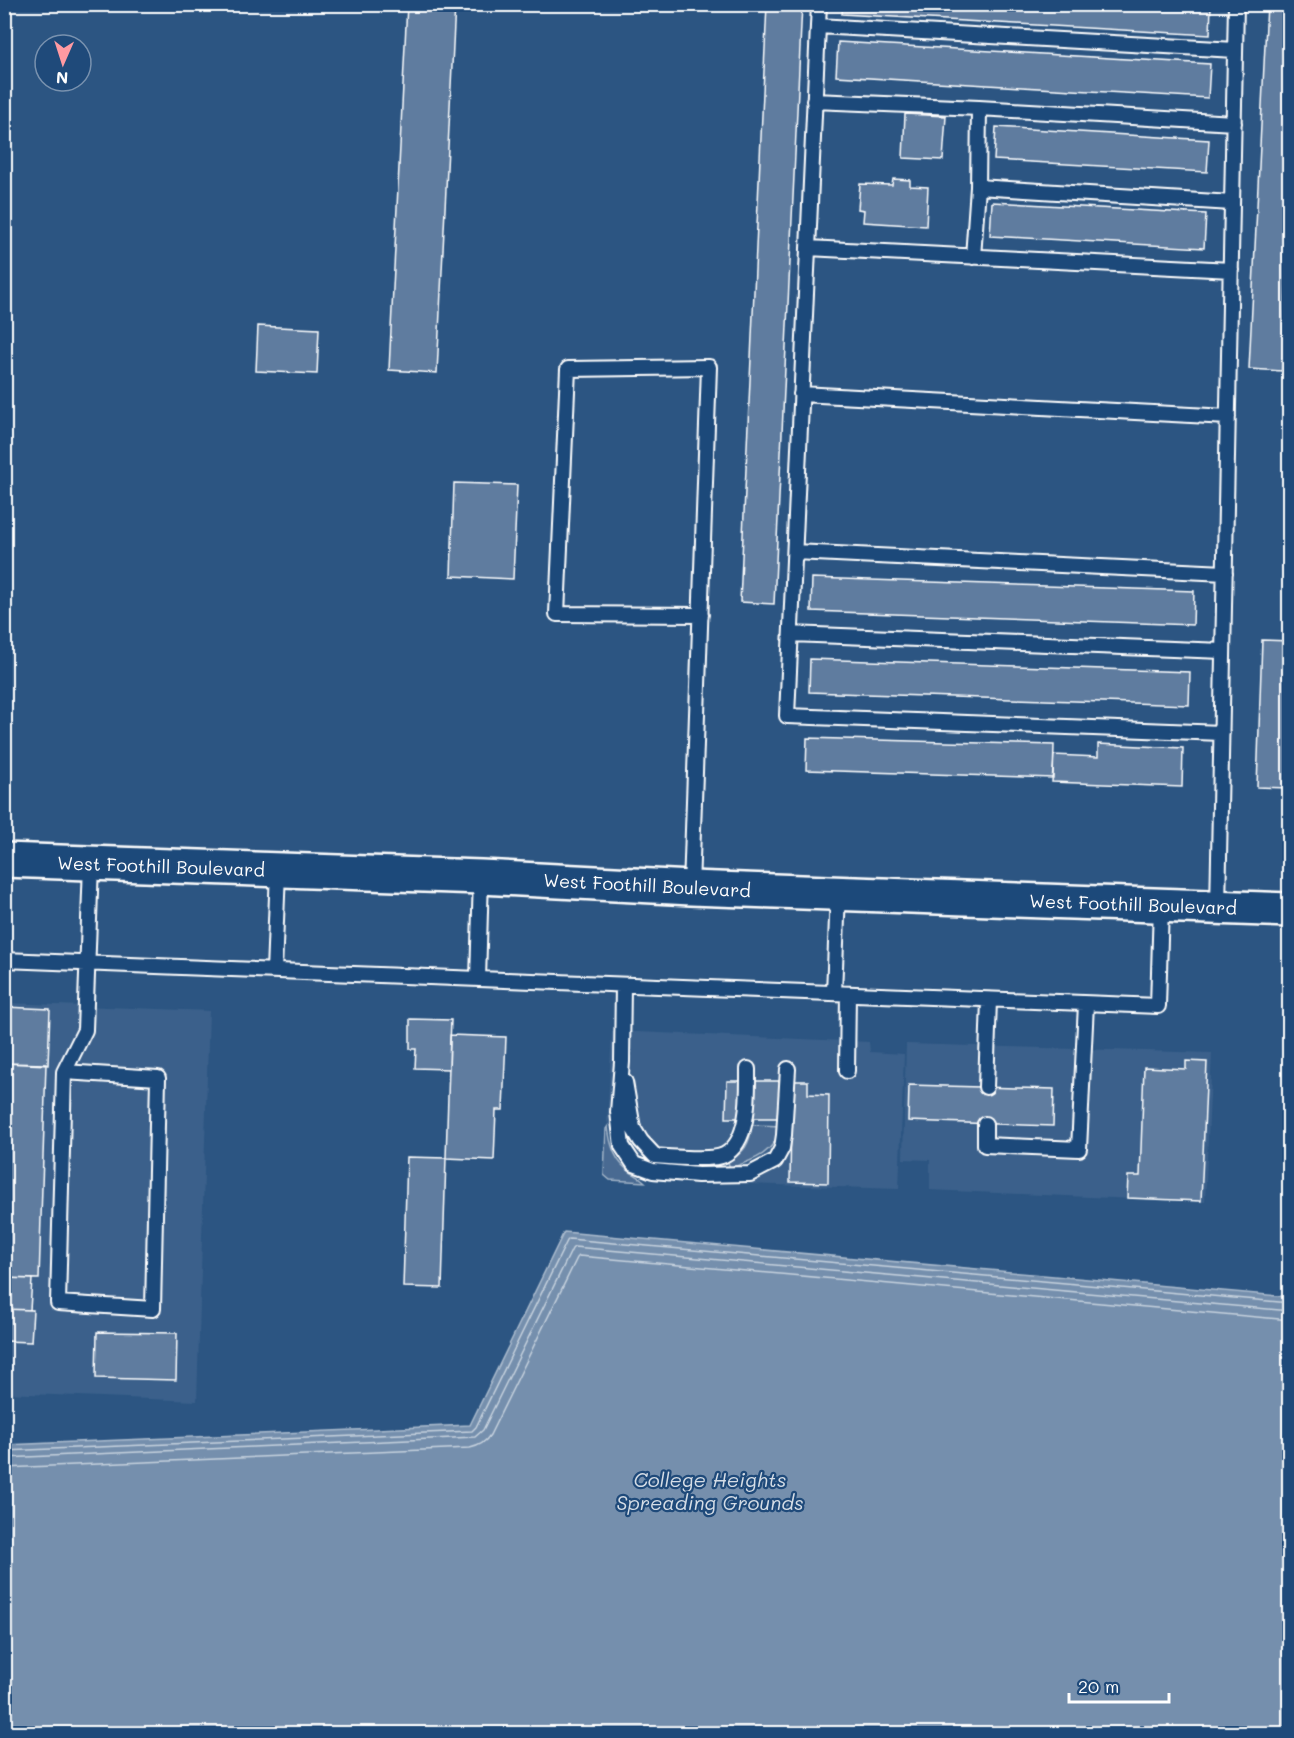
<svg xmlns="http://www.w3.org/2000/svg" width="1294" height="1738" viewBox="0 0 1294 1738" font-family="Mali,sans-serif">
	<rect width="100%" height="100%" fill="#2c5582"/>
	<filter id="ink" filterUnits="userSpaceOnUse"><feTurbulence type="fractalNoise" baseFrequency=".0167" numOctaves="2"/><feDisplacementMap in="SourceGraphic" scale="12" xChannelSelector="R" yChannelSelector="G"/><feConvolveMatrix kernelMatrix="1 2 1 2 8 2 1 2 1" color-interpolation-filters="sRGB"/></filter>
	<g filter="url(#ink)">
		<path fill="#3b618b" d="M5,1003L209,1011L197,1401L5,1393Z
			M612,1031L869,1042L870,1052L904,1054L899,1189L654,1181L622,1159L607,1121Z
			M906,1044L1212,1053L1205,1202L930,1190V1160L903,1159Z"/>
		<path fill="#486b92" stroke="#a4b5c8" stroke-width="1.5" d="M752,1125L781,1126C775,1153 755,1160 730,1168L728,1162C744,1152 750,1145 752,1125Z
			M608,1126C610,1145 615,1163 632,1173C637,1176 641,1178 645,1182L610,1180L604,1175L606,1129Z"/>
		<path fill="#748fad" stroke="#acbcce" stroke-width="1.5" d="M564,1232L1289,1297V1733H5V1445L470,1425Z"/>
		<g fill="none" stroke-linecap="round" stroke-linejoin="round">
			<path stroke="#c7d2de" stroke-width="1.5" d="M4,1451L472,1431L476,1427L567,1241L569,1239L1290,1303
				M4,1458L475,1437L483,1430L572,1249L574,1247L1290,1311
				M4,1468L470,1448C479,1446 485,1443 490,1435L577,1258L579,1256L1290,1320"/>
		</g>
		<path fill="#5e7c9f" stroke="#fff" stroke-width="1.5" d="M407,4H455L437,373L389,370Z
			M767,4H802L774,604L740,602Z
			M843,4H1211L1210,35L842,14Z
			M1267,4H1290V226L1282,371L1249,369Z
			M838,42L1210,64L1208,98L836,76Z
			M905,114L946,116L943,160L903,158Z
			M996,127L1209,140L1207,172L994,160Z
			M893,179L910,180V186L928,187L926,226L863,222L864,210L858,209L860,184L892,185Z
			M992,202L1206,214L1204,248L990,236Z
			M258,326L319,329L317,374L256,371Z
			M454,483L517,485L513,579L451,576Z
			M812,578L1194,591L1193,625L811,611Z
			M1262,640L1290,641V788L1257,787Z
			M810,659L1190,672L1189,705L809,692Z
			M807,738L1054,745L1053,778L806,770Z
			M1098,744L1183,748L1182,787L1052,782L1054,755L1098,757Z
			M4,1007L50,1009L48,1065L4,1063Z
			M410,1019L451,1020L449,1069L415,1068L416,1049H410Z
			M450,1035L506,1037L503,1110H496L494,1160L446,1158Z
			M1186,1061L1207,1062L1201,1201L1127,1198L1128,1176H1140L1144,1067L1186,1069Z
			M4,1063L46,1064L39,1279L4,1278Z
			M727,1081H808V1094L829,1095L828,1183L790,1182L791,1118H726Z
			M909,1085L1054,1089L1053,1126L908,1121Z
			M407,1157L446,1158L442,1288L403,1287Z
			M4,1278L32,1279L30,1310L4,1309Z
			M4,1309L33,1310L31,1342L4,1341Z
			M97,1332L177,1333L176,1380L96,1378Z"/>
		<g fill="none" stroke-linecap="round" stroke-linejoin="round">
			<defs>
				<path id="service" d="M819,4L787,716L1222,733
					M818,26L1235,50
					M814,101L979,108
					M978,187L979,108L1234,123
					M808,248L1231,270
					M973,257L978,187L1232,203
					M801,394L1228,417
					M795,552L1225,573
					M791,634L1223,651
					M691,888L709,367L568,369L557,614L701,615
					M1218,908L1236,4
					M4,960L1158,1006L1161,905
					M274,971L278,871
					M478,979L481,877
					M623,985L622,1062L618,1112L622,1146L634,1164L653,1171L698,1175L750,1174L775,1161L782,1148L784,1135L788,1069
					M834,993L838,893
					M847,1071L848,994
					M64,1072L158,1078L153,1309L58,1303L64,1072L85,1030L91,864
					M625,1082L633,1128L641,1141L655,1156C668,1157 713,1161 724,1155C750,1142 748,1094 748,1069
					M986,1087L989,1000
					M985,1124V1145L1079,1149L1086,1004"/>
				<path id="primary" d="M4,860L481,877L691,888L1290,910"/>
			</defs>
			<use href="#service" stroke="#fff" stroke-width="18"/>
			<use href="#primary" stroke="#fff" stroke-width="38"/>
			<use href="#service" stroke="#1f4a7a" stroke-width="14"/>
			<use href="#primary" stroke="#1f4a7a" stroke-width="33"/>
		</g>
	</g>
	<g text-anchor="middle" dominant-baseline="central" stroke-width="4.5" stroke-linejoin="round" paint-order="stroke">
		<g font-size="18" fill="#fff" stroke="#1f4a7a">
			<text transform="translate(161 866) rotate(2)">West Foothill Boulevard</text>
			<text transform="translate(647 885) rotate(3)">West Foothill Boulevard</text>
			<text transform="translate(1133 904) rotate(2)">West Foothill Boulevard</text>
		</g>
		<g font-size="20" font-style="italic" fill="#d5dde6" stroke="#1f4a7a">
			<text x="710" y="1479">College Heights<tspan x="710" dy="23">Spreading Grounds</tspan></text>
		</g>
	</g>
	<rect width="1294" height="1738" fill="none" stroke="#1f4a7a" stroke-width="24"/>
	<rect x="12" y="12" width="1270" height="1714" fill="none" stroke="#fff" stroke-width="2" filter="url(#ink)"/>
	<g transform="translate(63 63) rotate(183)"><circle r="28" fill="#1f4a7a" stroke="#7992af" stroke-width="1.5"/>
	<path d="M0-4.5L10 22L0 15L-10 22Z" fill="#ff9aa2"/>
	<text y="-9" font-size="16" font-weight="bold" text-anchor="middle" fill="#ffffff">N</text>
	</g>
	<path d="M1069 1693v9h100v-9" fill="none" stroke="#ffffff" stroke-width="3"/>
	<text x="1078" y="1693" font-size="18" fill="#ffffff" stroke="#1f4a7a" stroke-width="4.5" paint-order="stroke">20 m</text>
</svg>
